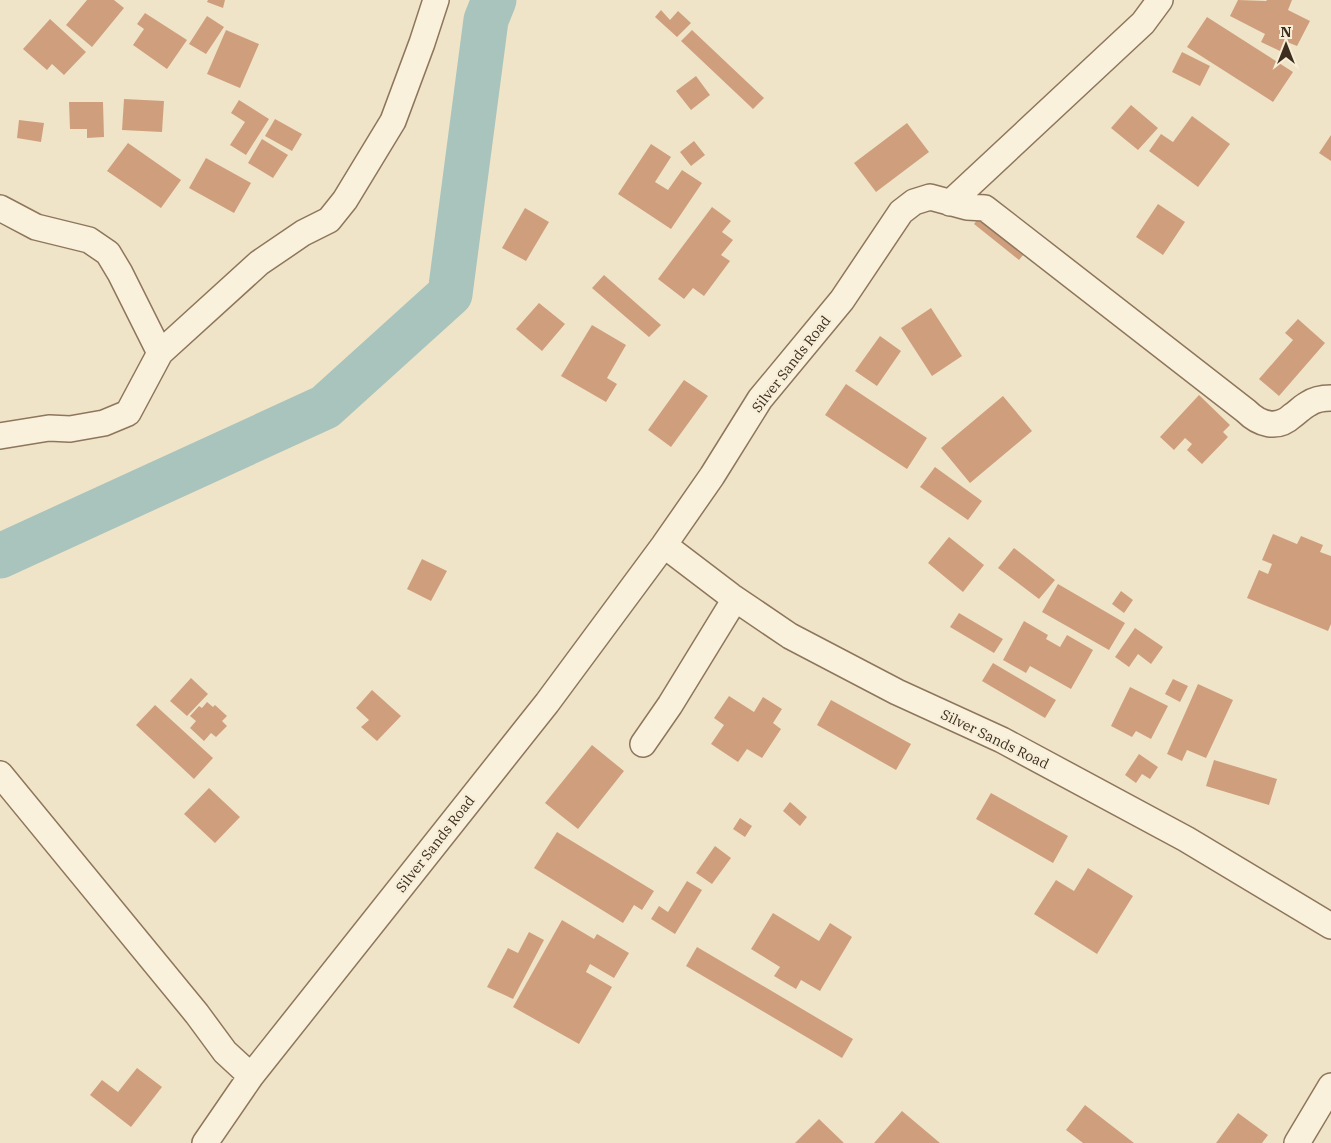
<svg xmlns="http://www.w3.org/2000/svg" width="1331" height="1143" viewBox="0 0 1331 1143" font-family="'IBM Plex Serif',serif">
	<rect width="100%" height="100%" fill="#f0e4c8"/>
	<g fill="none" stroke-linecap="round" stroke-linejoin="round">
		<path stroke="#a9c4bc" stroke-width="45" d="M0,556L325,407L450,294L486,20L494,0"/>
	</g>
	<path fill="#cf9f7d" d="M87,0H114L124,8L92,47L66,25Z
		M208,0H225L223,8L207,2Z
		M1238,0L1266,1L1267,0H1292L1288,10L1310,21L1297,46L1287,42L1282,52L1261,42L1265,34L1230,16Z
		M661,10L670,20L678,11L691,23L677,37L655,17Z
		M145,13L187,40L167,69L133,45L144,29L137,24Z
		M207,16L224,27L206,54L189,44Z
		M1207,17L1293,72L1273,102L1187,47Z
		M50,19L86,52L64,75L52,64L47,70L23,49Z
		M226,30L259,44L240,88L207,74Z
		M692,30L764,98L753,109L681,41Z
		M1182,52L1210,66L1200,86L1172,72Z
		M696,76L710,95L691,110L676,91Z
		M124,99L164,101L162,132L122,130Z
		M239,100L269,119L246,155L230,145L245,122L231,113Z
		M69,102H103L104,137L87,138V129H70Z
		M1131,105L1158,128L1138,150L1111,128Z
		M1192,116L1230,144L1198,187L1149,151L1161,134L1173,142Z
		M275,119L302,134L292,151L265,136Z
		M19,120L44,123L41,142L17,138Z
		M907,123L929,152L876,192L854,163Z
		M1331,135V161L1319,153Z
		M262,139L288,155L273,178L248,163Z
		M694,141L705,155L691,166L680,152Z
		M128,143L181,180L161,208L107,171Z
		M651,144L671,157L655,182L668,190L682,170L702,183L671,229L618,194Z
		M206,158L251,183L234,213L189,188Z
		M1158,204L1185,222L1163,255L1136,237Z
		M712,207L731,221L722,232L733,240L721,255L730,261L704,296L693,288L684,299L658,279Z
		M525,208L549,222L526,261L502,248Z
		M983,212L1028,249L1019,260L974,224Z
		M604,275L661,325L649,337L592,288Z
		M539,303L565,324L542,351L516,329Z
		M931,308L962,356L932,376L901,328Z
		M1298,319L1325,343L1279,396L1259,379L1293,340L1285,333Z
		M592,325L626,345L607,378L617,384L606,402L561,376Z
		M880,336L901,351L877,386L855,371Z
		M684,380L708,396L671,447L648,430Z
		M846,384L927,438L907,469L825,415Z
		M1199,395L1230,425L1223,432L1228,437L1202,464L1187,450L1192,444L1185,438L1174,450L1160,437Z
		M1003,396L1032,431L970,483L941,448Z
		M935,467L982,501L968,520L920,487Z
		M1273,534L1297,544L1301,536L1323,545L1320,552L1331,556V624L1328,631L1247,598L1259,570L1268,574L1272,564L1262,560Z
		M949,537L984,565L963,592L928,563Z
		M1014,548L1055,580L1039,599L998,568Z
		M422,559L447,571L431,601L407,589Z
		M1058,584L1125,623L1109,650L1042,612Z
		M1121,591L1133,600L1124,613L1112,604Z
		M959,613L1003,639L994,653L950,627Z
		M1024,621L1048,635L1046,639L1060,647L1067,635L1093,650L1071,689L1030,666L1026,673L1003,660Z
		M1135,628L1163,647L1151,664L1138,654L1129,667L1115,657Z
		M993,663L1056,700L1045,718L982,681Z
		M191,678L208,694L187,716L170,701Z
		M1173,679L1188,686L1180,702L1165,694Z
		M1198,684L1233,700L1206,758L1187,750L1182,761L1167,754Z
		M1130,687L1168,706L1151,739L1136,731L1132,737L1111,726Z
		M372,690L401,716L377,741L361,727L369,720L356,708Z
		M729,696L754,712L763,697L782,709L773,723L781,729L762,758L747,749L738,762L711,744L724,725L714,718Z
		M831,700L911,744L896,770L817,725Z
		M207,702L213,707L215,705L227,716L222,721L227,726L216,737L211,733L204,741L190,728L196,721L190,716L199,706L202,708Z
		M155,705L213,758L194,779L136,725Z
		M592,745L624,771L578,829L545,803Z
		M1139,754L1158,767L1150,779L1142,774L1136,783L1125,775Z
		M1214,760L1277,779L1269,805L1206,786Z
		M209,788L240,817L215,843L184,814Z
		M991,793L1068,836L1053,863L976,819Z
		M790,802L807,817L800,826L783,811Z
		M740,818L752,826L745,837L733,829Z
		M557,832L654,891L642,910L634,905L623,923L534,868Z
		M715,846L731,858L712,884L696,873Z
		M1088,868L1133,896L1097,954L1034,914L1056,880L1074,891Z
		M687,881L702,890L675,934L651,919L659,906L668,912Z
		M773,913L819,941L830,923L852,937L820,991L801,980L796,989L774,976L780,967L751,949Z
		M562,920L594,939L597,934L629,953L614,978L590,964L586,972L612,987L579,1044L513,1007Z
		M529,932L544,940L513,999L487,987L508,948L518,953Z
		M697,947L853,1039L842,1058L686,966Z
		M137,1068L162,1087L131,1127L90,1095L102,1080L118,1092Z
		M1085,1105L1134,1143H1083L1066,1130Z
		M902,1111L940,1143H874Z
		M1238,1113L1268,1135L1262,1143H1216Z
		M819,1119L844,1143H795Z"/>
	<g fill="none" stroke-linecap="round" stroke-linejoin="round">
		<defs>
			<path id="minor" d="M950,203L1143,23L1160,0
				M0,208L36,227L89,240L108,253L120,273L160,353
				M0,436L49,428L70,429L104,423L128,413L160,353L259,263L303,233L329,220L345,200L393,121L422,43L436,0
				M664,545L731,596L790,636L897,692L1002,740L1186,839L1331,926
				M643,744L670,705L735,599
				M0,774L197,1014L225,1052L251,1076
				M205,1143L251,1076L547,703L664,545L712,476L760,399L842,300L901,212L914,202L930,197L967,207L985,208L1246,411C1259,424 1277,430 1292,416C1298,412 1302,407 1308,404C1315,399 1323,398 1331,398
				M1297,1143L1331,1086"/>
		</defs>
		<use href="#minor" stroke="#8d765c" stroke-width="28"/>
		<use href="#minor" stroke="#faf1dc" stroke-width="25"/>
	</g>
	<g text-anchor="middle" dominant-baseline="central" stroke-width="4.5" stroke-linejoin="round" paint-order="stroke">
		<g font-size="14" fill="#3d2e20" stroke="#f7eed8">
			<text transform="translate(791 364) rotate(-52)">Silver Sands Road</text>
			<text transform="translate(995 739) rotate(26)">Silver Sands Road</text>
			<text transform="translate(435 844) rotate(-52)">Silver Sands Road</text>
		</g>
	</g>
	<g transform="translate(1286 45)" stroke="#f7eed8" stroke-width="4" paint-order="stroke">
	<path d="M0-4L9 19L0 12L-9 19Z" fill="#3d2e20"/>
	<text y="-8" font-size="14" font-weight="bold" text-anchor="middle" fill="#3d2e20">N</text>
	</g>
</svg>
